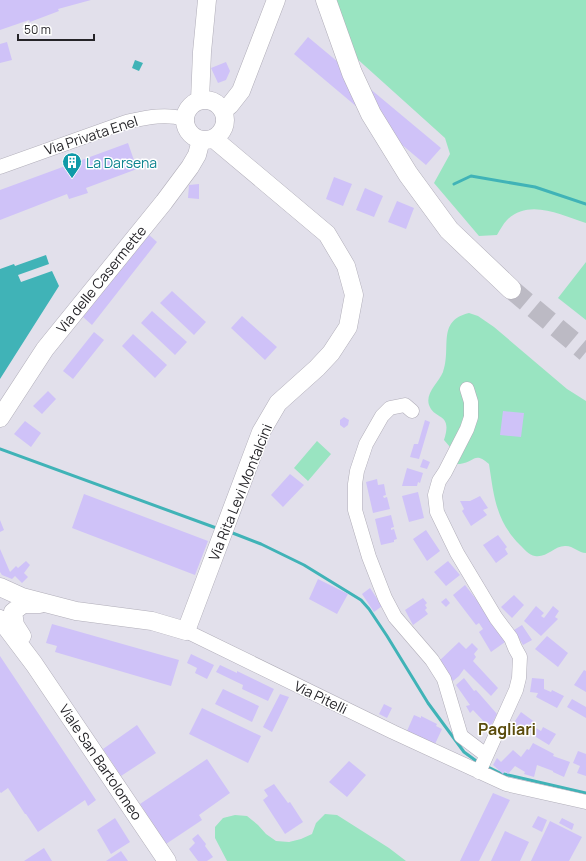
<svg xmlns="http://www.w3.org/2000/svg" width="586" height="861" viewBox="0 0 586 861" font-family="Manrope,sans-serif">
	<rect width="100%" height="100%" fill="#e2e0eb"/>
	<path fill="#99e4c1" d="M333,0H586V223C561,215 529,198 507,220C503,224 500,230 497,235L479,236L434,183L450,154L445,138L354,56Z
		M586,262V320L558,298Z
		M469,313L478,316L494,327L567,389L586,401V553C579,553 573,546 566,546C555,545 547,558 535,556C529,555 524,549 520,545C496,521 494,497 489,464C474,451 475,462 460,464C457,464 453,464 450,463L448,455L450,447L444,440C453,412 435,421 429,405C425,393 439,382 443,372C452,348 436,321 469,313Z
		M317,441L331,454L308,481L294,468Z
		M325,814L337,815L389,848L406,861H227L215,838V827L223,818L235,815L247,816L258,825L266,834L276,841L289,842L301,839L312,834L316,823Z"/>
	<path fill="#40b3b7" d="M135,60L143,63L139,71L132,68Z
		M46,255L49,264L18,275L21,282L52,271L59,286L0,379V269L14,264L15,266Z"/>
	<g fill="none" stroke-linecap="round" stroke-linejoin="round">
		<path stroke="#40b3b7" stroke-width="3" d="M454,184L471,176L535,187L586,204
			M0,449L219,529
			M230,532L261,544L304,565L361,600L369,609L387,636L428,703L464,752L479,763
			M486,766L500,773L508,775L586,793"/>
	</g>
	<path fill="#cfc2f8" d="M0,0H91L58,9L59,11L30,22L29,20L0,30Z
		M308,37L441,148L426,165L294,54Z
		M7,42L12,60L0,63V44Z
		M226,62L230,71L226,80L218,83L211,68Z
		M128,143L137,169L86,188L88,193L69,199L67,194L0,220V190Z
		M334,177L352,184L343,206L326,199Z
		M199,184V199L188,198L189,185Z
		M365,188L383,196L374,217L356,210Z
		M397,201L414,208L406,229L388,222Z
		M148,234L157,242L92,325L83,317Z
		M172,291L206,322L194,335L160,303Z
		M152,311L187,342L175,355L141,323Z
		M242,316L277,347L265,360L231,328Z
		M94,332L104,340L73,379L63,371Z
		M133,334L167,365L155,378L122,346Z
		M48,391L56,399L42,414L33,406Z
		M503,411L524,413L521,437L500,435Z
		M344,417L349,420L348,425L344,428L340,425V420Z
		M425,420L430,422L419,459L410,457L414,444H418Z
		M25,421L41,433L31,447L14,434Z
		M423,459L430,462L427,469L420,467Z
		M407,468L423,473L420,483L418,482L417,486H402Z
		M290,474L304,485L283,507L271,495Z
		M377,479L378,485L384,484L386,495L383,496L384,498L387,497L390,509L373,513L366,482Z
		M418,492L424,518L409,522L402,496Z
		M84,494L208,541L195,575L72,528Z
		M480,496L488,508L483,510L487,515L471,526L462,511L464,509L460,501H470Z
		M391,515L394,527L391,528V530L394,529L397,539L394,540V542L381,545L375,519Z
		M0,520L4,530L0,532Z
		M426,530L440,551L427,561L413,539Z
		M498,535L507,547L505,549L508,554L496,563L483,545Z
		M0,549L10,572L16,566L18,568L26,561L30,565L24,573L28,577L22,583L15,576L12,579L2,575L0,572Z
		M448,561L460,575L446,586L434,572Z
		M318,579L348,594L337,614L309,599Z
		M465,585L494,622L505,642L491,652L479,632L483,629L479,623L476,625L453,595Z
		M370,588L382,606L374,612L362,594Z
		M514,595L524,605L512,618L501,607Z
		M423,598L427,603L425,605L427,608L425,610L428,614L413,625L405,610Z
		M446,598L450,603L446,607L441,602Z
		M536,606L544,613L541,616L544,618L553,606L559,611L555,617L558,619L541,636L524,621Z
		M52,624L179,660L171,686L55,652L57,646L46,643Z
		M522,625L532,640L523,645L514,630Z
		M547,636L568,653L558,667L535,649Z
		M459,642L466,649L472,643L478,649L474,654L476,657L473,661L498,688L491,696L464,669L459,676L453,681L438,662Z
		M191,654L214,665L207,679L195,673L197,668L187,663Z
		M0,656L96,800L88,806L85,800L38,832L26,814H25L8,788L1,793L0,792Z
		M220,665L237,673V671L274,689L268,701L242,689L243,685L216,672Z
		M584,670L586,671V692L574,685Z
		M464,678L474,691L476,690L497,714L490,728L473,710L470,713L466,706L470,705L456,685Z
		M532,678L544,679V689L551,692L552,690L564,696L557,708L536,697L538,693L530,692Z
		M223,689L259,706L252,722L215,704Z
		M280,694L289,697L272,732L263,727Z
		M572,699L586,707V718L567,707Z
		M384,704L392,708L387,718L379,714Z
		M202,708L261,736L248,763L189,734Z
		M521,712L536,723L527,735L513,724Z
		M414,715L421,718V716L437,724L436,726L442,729L435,744L407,731Z
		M137,725L156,753L121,776L103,749Z
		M543,727L556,734L549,745L531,734L536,728L541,731Z
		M533,743L554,754L553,756L570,762L564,777L553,772V771L537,765L534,777L524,774L525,772L515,766L508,774L505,771L503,774L493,765L497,758L501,762L513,750L521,757L527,749L529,750Z
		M578,751L586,754V776L577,773L580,766L573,763Z
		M207,759L230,793L199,815L202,820L166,844L140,804Z
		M349,761L366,775L347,797L329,782Z
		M274,784L288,803L290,802L303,822L285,834L263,800L268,796L264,790Z
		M493,793L510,800L479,861H460Z
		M538,816L547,820L542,832L532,827Z
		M115,818L130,842L111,854L97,830Z
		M562,818L574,824L572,830L559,823Z
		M550,821L582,837L569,861H531Z
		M505,831L529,842L520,861H491Z
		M198,834L206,844L205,846L213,857L207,861H198L189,849L195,843L192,839Z
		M44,848L52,861H24Z
		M121,851L128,861H106Z"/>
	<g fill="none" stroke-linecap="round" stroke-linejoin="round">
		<path stroke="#bcbac4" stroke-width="20" stroke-dasharray="20 10" stroke-linecap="butt" d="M511,289L586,352"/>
		<defs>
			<path id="minor" d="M0,167L126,122C145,118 165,113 184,119
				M467,389L471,402V417L467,429L445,472L439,481L435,495L437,512L457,553L496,618L511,638L515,648L520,657L519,678L516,690L479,772
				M412,411L405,405L390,408L382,416L366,444L357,471L355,484V510L369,557L385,598L395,617L432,660L444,679L461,736L486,755
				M186,631L393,732L506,784L586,802"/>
			<path id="major" d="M185 120a20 20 0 1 1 40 0a20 20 0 1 1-40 0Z
				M200,100L202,52L207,0
				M223,111L230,105L241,91L276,0
				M0,418L45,349L164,202L190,167L197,155L201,140
				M0,587L22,597L76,611L152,621L186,631L261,432L278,403L317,368L331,353L348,327L354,295L346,266L327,234L214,139
				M0,619L34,664L167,861
				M22,636L15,625L13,612L23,604H40"/>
			<path id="highway" d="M326,0L352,73L371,114L408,174L449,230L511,289"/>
		</defs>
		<use href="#minor" stroke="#b1aeb9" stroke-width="15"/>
		<use href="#major" stroke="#b1aeb9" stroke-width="19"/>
		<use href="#highway" stroke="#b1aeb9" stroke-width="21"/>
		<use href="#minor" stroke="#fff" stroke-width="14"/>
		<use href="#major" stroke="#fff" stroke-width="18"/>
		<use href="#highway" stroke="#fff" stroke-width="20"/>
	</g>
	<defs>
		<symbol id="building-pin" viewBox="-11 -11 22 30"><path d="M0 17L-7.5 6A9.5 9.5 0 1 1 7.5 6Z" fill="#0f9aa8" stroke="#fff"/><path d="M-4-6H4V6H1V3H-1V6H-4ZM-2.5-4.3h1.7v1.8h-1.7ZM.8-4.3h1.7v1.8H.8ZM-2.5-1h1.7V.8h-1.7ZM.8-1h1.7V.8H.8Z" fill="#fff"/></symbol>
	</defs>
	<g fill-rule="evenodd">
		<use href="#building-pin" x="61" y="151" width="22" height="30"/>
	</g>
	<g text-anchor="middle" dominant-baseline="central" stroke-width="3" stroke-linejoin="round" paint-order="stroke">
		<g font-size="14" fill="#252428" stroke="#fff">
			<text transform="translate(91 135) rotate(-18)">Via Privata Enel</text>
			<text transform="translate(101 279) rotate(-51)">Via delle Casermette</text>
			<text transform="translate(240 492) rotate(-68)">Via Rita Levi Montalcini</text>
			<text transform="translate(321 697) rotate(26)">Via Pitelli</text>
			<text transform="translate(101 762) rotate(56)">Viale San Bartolomeo</text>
		</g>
		<g font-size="14" fill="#0d838f" stroke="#fff" text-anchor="start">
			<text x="86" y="162">La Darsena</text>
		</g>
		<g font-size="16" font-weight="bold" fill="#5b4c0c" stroke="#fff">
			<text x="507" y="729">Pagliari</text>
		</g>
	</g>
	<path d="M18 34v6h76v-6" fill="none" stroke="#252428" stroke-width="2"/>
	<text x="24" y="34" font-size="12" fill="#252428" stroke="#ffffff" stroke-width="3" paint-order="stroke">50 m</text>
</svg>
